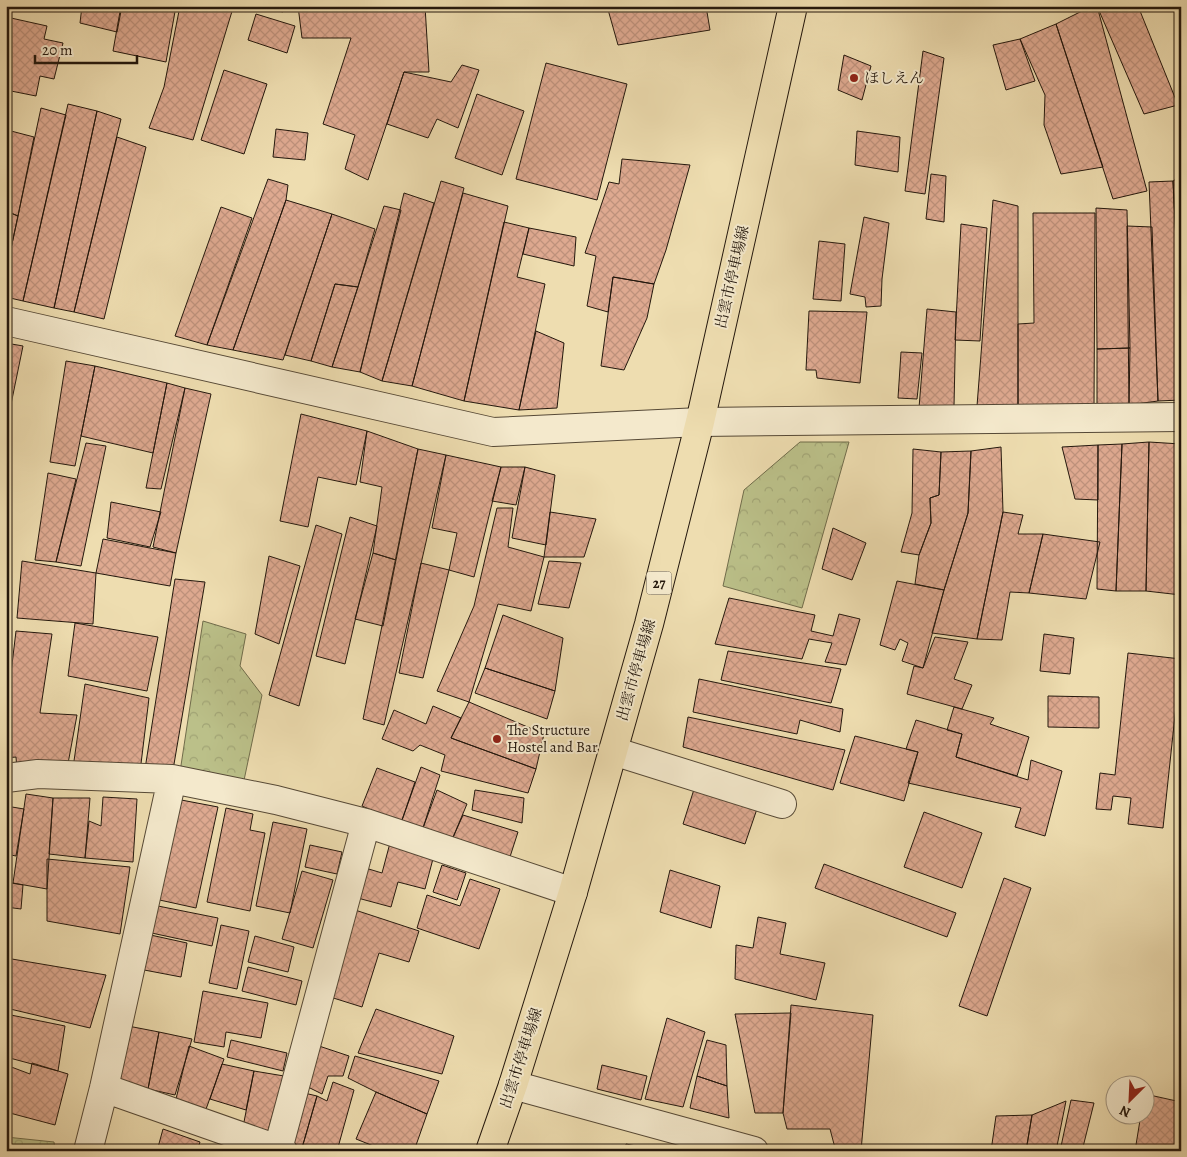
<svg xmlns="http://www.w3.org/2000/svg" width="1187" height="1157" viewBox="0 0 1187 1157" font-family="Alegreya,'Noto Serif JP',serif">
	<defs>
		<pattern id="forest-crowns" width="20" height="18" patternUnits="userSpaceOnUse" patternTransform="scale(1.25)"><rect width="20" height="18" fill="#bbc089"/><path d="M2 6a3 3 0 1 1 6 0M12 15a3 3 0 1 1 6 0" fill="none" stroke="#a1a475"/></pattern>
		<pattern id="building-cross-hatch" width="8" height="8" patternUnits="userSpaceOnUse" patternTransform="scale(1.25)"><rect width="8" height="8" fill="#dea990"/><path d="M0 0l8 8M0 8l8-8" fill="none" stroke="#be917b"/></pattern>
	</defs>
	<rect width="100%" height="100%" fill="#eeddb0"/>
	<filter id="stains"><feTurbulence type="fractalNoise" baseFrequency=".004" numOctaves="4"/><feColorMatrix values="0 0 0 0 .2 0 0 0 0 .09 0 0 0 0 .02 0 0 0 .5 -.17"/></filter>
	<radialGradient id="worn" r=".72"><stop offset=".6" stop-color="#630" stop-opacity="0"/><stop offset="1" stop-color="#630" stop-opacity=".3"/></radialGradient>
	<path fill="url(#forest-crowns)" stroke="#706c4b" d="M800,442H849L802,608L723,586L744,490Z
		M203,621L246,634L240,666L262,695L243,785L180,772Z
		M6,1137L54,1142L55,1151H6Z"/>
	<path fill="url(#building-cross-hatch)" stroke="#24180d" d="M82,6H122L117,32L80,23Z
		M121,6H176L166,62L113,51Z
		M180,6H226L233,8L193,140L149,128L164,87Z
		M250,6H284L283,12Z
		M298,6H425L429,72H404L368,180L345,169L355,135L323,124L351,38H302Z
		M607,6H706L710,30L618,45Z
		M1092,6H1097L1147,191L1113,199L1056,24Z
		M1097,6H1138L1178,105L1144,114Z
		M256,14L295,26L287,53L248,40Z
		M11,18L47,26L44,39L63,43L54,79L40,76L36,96L6,90V33H8Z
		M1056,24L1103,167L1061,174L1044,125L1045,95L1020,39Z
		M1020,39L1035,81L1006,90L993,45Z
		M923,51L944,58L925,194L905,191Z
		M844,55L871,66L862,100L838,90Z
		M546,63L627,84L597,200L516,179Z
		M462,65L479,70L458,128L437,119L428,138L387,124L404,72L451,82Z
		M224,70L267,84L244,154L201,140Z
		M477,94L524,111L502,175L455,158Z
		M68,104L97,111L54,308L23,301Z
		M41,108L66,115L23,301L6,297V272Z
		M97,111L121,119L74,312L54,308Z
		M276,129L308,133L305,160L273,157Z
		M11,131L34,137L18,216L6,211V148Z
		M857,131L900,137L898,172L855,165Z
		M117,137L146,147L104,319L74,312Z
		M622,159L690,165L666,250L654,284L613,277L608,312L587,306L596,256L585,253L609,182L619,184Z
		M931,174L946,176L944,222L926,219Z
		M1181,176V342L1173,181Z
		M268,179L288,185L286,200L233,350L207,345Z
		M441,181L464,188L412,386L382,381Z
		M1173,181L1181,342V400L1158,401L1149,182Z
		M404,193L434,203L382,381L360,372Z
		M463,193L508,206L464,401L412,386Z
		M286,200L332,214L283,360L233,350Z
		M993,200L1018,206V405L977,406Z
		M384,206L401,210L360,372L332,367Z
		M221,207L252,218L207,345L175,336Z
		M1096,208L1127,210L1130,348L1097,349Z
		M6,211L18,216L6,272Z
		M1033,213H1095L1094,407L1018,405V324L1034,323Z
		M332,214L375,229L358,287L335,284L311,361L285,355Z
		M864,217L889,223L882,279L881,306L866,307L865,297L850,294Z
		M504,222L529,228L517,277L545,284L519,410L464,401Z
		M961,224L987,228L980,341L955,340Z
		M1127,226L1152,227L1158,401L1129,405Z
		M529,228L576,237L574,266L523,254Z
		M819,241L845,244L841,301L813,299Z
		M613,277L654,284L647,318L624,370L601,366Z
		M335,284L358,287L332,367L311,361Z
		M927,309L956,312L954,406L919,408Z
		M809,311L867,312L860,383L817,378L816,370H806Z
		M536,331L564,343L557,408L519,410Z
		M6,343L23,346L9,414L6,413Z
		M1130,348L1129,405H1097V349Z
		M901,352L922,353L917,399L898,398Z
		M66,361L95,366L75,466L50,462Z
		M95,366L167,383L153,453L81,436Z
		M167,383L185,388L161,489L146,488Z
		M185,388L211,394L176,553L153,547Z
		M301,414L367,431L356,485L318,477L308,527L280,521Z
		M367,431L418,449L396,560L373,553L382,487L360,482Z
		M1149,442L1146,591H1116L1122,444Z
		M1149,442L1181,444V595L1146,591Z
		M86,443L106,446L81,566L56,562Z
		M1122,444L1116,591L1097,589L1098,445Z
		M1098,445V500L1075,499L1062,447Z
		M1001,447L1003,512L977,639L932,633L944,590L968,513L971,451Z
		M418,449L446,455L384,725L363,719Z
		M913,449L941,452L939,495L930,498L931,523L919,555L901,552L912,513Z
		M971,451L968,513L944,590L915,584L919,555L931,523L930,498L939,495L941,452Z
		M446,455L501,467L474,577L449,570L457,533L432,528Z
		M501,467H525L516,505L492,501Z
		M525,467L555,475L546,545L512,538Z
		M48,473L76,479L56,562L35,560Z
		M111,502L161,512L150,547L107,538Z
		M497,508H513L508,547L544,557L531,611L498,604L469,702L437,691L474,606Z
		M550,512L596,519L584,557H544Z
		M1003,512L1023,515L1018,534H1043L1029,593L1010,592L1002,640L977,639Z
		M350,517L377,526L345,664L316,656Z
		M316,525L342,534L299,706L269,695Z
		M833,528L866,543L852,580L822,569Z
		M1043,534L1100,542L1086,599L1029,593Z
		M103,539L176,553L170,586L96,573Z
		M373,553L396,560L383,626L355,619Z
		M269,556L300,566L279,644L255,634Z
		M22,561L96,573L93,624L17,618Z
		M549,561L581,563L569,608L538,604Z
		M421,563L449,570L423,678L399,673Z
		M175,579L205,582L173,770L145,769Z
		M897,581L944,590L923,668L902,661L908,643L900,639L895,650L880,645Z
		M729,598L815,615L811,631L833,636L839,614L860,619L846,665L825,662L832,643L809,639L802,659L715,644Z
		M503,615L563,638L555,691L485,668Z
		M75,623L158,637L147,691L68,676Z
		M16,631L52,634L40,713L77,715L67,769L17,770L16,757L6,758V715Z
		M1044,634L1074,638L1070,674L1040,671Z
		M935,637L968,642L954,679L972,685L962,709L907,694L914,666L923,668Z
		M728,651L841,669L831,703L721,680Z
		M1128,653L1181,659L1163,828L1128,824L1131,798L1113,796L1111,810L1096,809L1100,773L1115,775Z
		M485,668L555,691L547,719L475,693Z
		M699,679L843,709L840,732L800,720L797,734L693,712Z
		M85,684L149,698L140,772L73,768Z
		M1048,696L1099,697V728L1048,727Z
		M469,702L544,734L536,769L451,738Z
		M433,706L461,718L451,738L536,769L528,793L441,771L445,755L420,745L413,751L382,739L394,710L426,724Z
		M954,707L994,718L990,724L1029,737L1017,776L956,757L962,734L947,730Z
		M688,717L845,750L833,790L683,747Z
		M916,720L962,734L956,757L1028,780L1031,760L1062,771L1045,836L1015,827L1021,808L908,783L918,752L906,749Z
		M855,736L918,752L904,801L840,783Z
		M421,767L440,775L423,828L401,823Z
		M377,768L415,782L401,823L362,806Z
		M696,783L759,803L745,844L683,824Z
		M437,790L467,804L451,842L423,828Z
		M475,790L524,798L522,823L472,810Z
		M26,794L53,798L47,889L13,883Z
		M103,797L137,799L133,862L85,858L89,821L101,826Z
		M53,798H90L85,858L49,854Z
		M176,799L218,807L196,908L155,899Z
		M6,806L24,809L16,856L6,854Z
		M226,808L253,814L250,830L265,833L250,911L207,902Z
		M924,812L982,833L962,888L904,867Z
		M463,815L518,832L508,863L451,842Z
		M273,822L307,829L290,913L256,906Z
		M390,843L434,855L425,889L398,882L391,907L354,897L362,867L382,873Z
		M310,845L342,852L337,874L305,867Z
		M47,859L130,867L120,934L47,921Z
		M824,864L956,913L947,937L815,888Z
		M442,865L466,873L457,900L433,892Z
		M670,870L720,886L711,928L660,912Z
		M302,871L333,880L313,948L282,939Z
		M1004,878L1031,888L987,1016L959,1006Z
		M470,879L500,889L479,949L417,928L427,895L460,906Z
		M6,882L23,885L21,909L6,907Z
		M153,905L218,918L212,946L147,932Z
		M349,908L419,931L409,962L379,953L362,1007L327,996Z
		M758,917L786,923L780,954L825,963L816,1000L735,979L736,945L753,948Z
		M221,925L249,931L237,989L209,983Z
		M146,934L187,943L181,977L139,969Z
		M255,936L294,947L288,972L248,962Z
		M6,958L106,975L90,1028L6,1008Z
		M248,967L302,981L296,1005L242,991Z
		M203,991L268,1003L261,1038L226,1032L224,1047L194,1042Z
		M791,1005L873,1015L861,1151L835,1148L830,1129H787L783,1113Z
		M376,1009L454,1036L442,1074L358,1053Z
		M791,1013L783,1113H755L735,1014Z
		M6,1014L65,1026L58,1071L6,1057Z
		M667,1018L705,1032L683,1107L645,1099Z
		M128,1026L159,1032L148,1089L117,1080Z
		M159,1032L192,1039L175,1095L148,1089Z
		M231,1040L287,1053L283,1071L227,1057Z
		M707,1040L726,1045L727,1086L697,1076Z
		M313,1044L349,1056L343,1076H328L322,1094L302,1084Z
		M189,1046L224,1059L205,1112L175,1103Z
		M355,1056L439,1081L427,1114L376,1092L348,1078Z
		M32,1063L68,1074L55,1125L6,1112V1065L30,1074Z
		M222,1064L254,1071L246,1110L210,1099Z
		M602,1065L647,1076L641,1100L597,1089Z
		M254,1071L284,1076L267,1134L243,1127Z
		M697,1076L727,1086L729,1118L690,1108Z
		M333,1082L354,1090L337,1151H308L302,1148L317,1096L327,1101Z
		M300,1092L317,1096L302,1148L287,1144Z
		M376,1092L427,1114L414,1151H386L356,1139Z
		M1145,1094L1181,1102V1151H1135L1141,1114H1144Z
		M1071,1100L1094,1103L1082,1151H1060Z
		M1066,1101L1056,1151H1026L1032,1115Z
		M1032,1115L1026,1151H991L996,1116Z
		M163,1129L200,1142L197,1151H157Z
		M626,1144L662,1151H625Z"/>
	<g fill="none" stroke-linecap="round" stroke-linejoin="round">
		<defs>
			<path id="minor" d="M6,321L493,432L700,422L1181,417
				M613,751L782,804
				M6,778L38,774L172,779L276,800L366,823L573,892
				M513,1085L754,1151
				M104,1088L283,1151
				M278,1149L366,823
				M88,1151L104,1088L172,779"/>
			<path id="major" d="M490,1151L513,1085L573,892L649,624L700,422L793,6"/>
		</defs>
		<use href="#minor" stroke="#564936" stroke-width="30"/>
		<use href="#major" stroke="#24180d" stroke-width="30"/>
		<use href="#minor" stroke="#f4e9cc" stroke-width="28"/>
		<use href="#major" stroke="#eeddb0" stroke-width="28"/>
	</g>
	<g fill="#8f2418" stroke="#f4e9cc" stroke-width="2">
		<circle cx="854" cy="78" r="5"/>
		<circle cx="497" cy="739" r="5"/>
	</g>
	<g text-anchor="middle" dominant-baseline="central" stroke-width="4" stroke-linejoin="round" paint-order="stroke">
		<rect fill="#f4e9cc" stroke="#625746" stroke-width="1" x="646.5" y="571.5" width="25" height="23" rx="4"/>
		<g font-size="14" font-weight="bold" fill="#24180d">
			<text x="659" y="583">27</text>
		</g>
		<g font-size="15" fill="#24180d" stroke="#f4e9cc" text-anchor="start">
			<text x="864" y="78">ほしえん</text>
			<text x="507" y="730">The Structure<tspan x="507" dy="17">Hostel and Bar</tspan></text>
		</g>
		<g font-size="15" fill="#24180d" stroke="#f4e9cc">
			<text transform="translate(732 277) rotate(-77)">出雲市停車場線</text>
			<text transform="translate(636 670) rotate(-74)">出雲市停車場線</text>
			<text transform="translate(521 1058) rotate(-72)">出雲市停車場線</text>
		</g>
	</g>
	<rect width="1187" height="1157" fill="none" stroke="#eeddb0" stroke-width="25"/>
	<rect x="8" y="8" width="1172" height="1142" fill="none" stroke="#24180d" stroke-width="2.5"/>
	<rect x="12" y="12" width="1162" height="1132" fill="none" stroke="#24180d"/>
	<g transform="translate(1130 1100) rotate(204)"><circle r="24" fill="#f4e9cc" stroke="#a19580"/>
	<path d="M0-4L9 19L0 12L-9 19Z" fill="#8f2418"/>
	<text y="-8" font-size="14" font-weight="bold" text-anchor="middle" fill="#24180d">N</text>
	</g>
	<path d="M35 55v8h102v-8" fill="none" stroke="#24180d" stroke-width="2.5"/>
	<text x="42" y="55" font-size="15" fill="#24180d" stroke="#f4e9cc" stroke-width="4" paint-order="stroke">20 m</text>
	<rect width="100%" height="100%" filter="url(#stains)"/>
	<rect width="100%" height="100%" fill="url(#worn)"/>
</svg>
